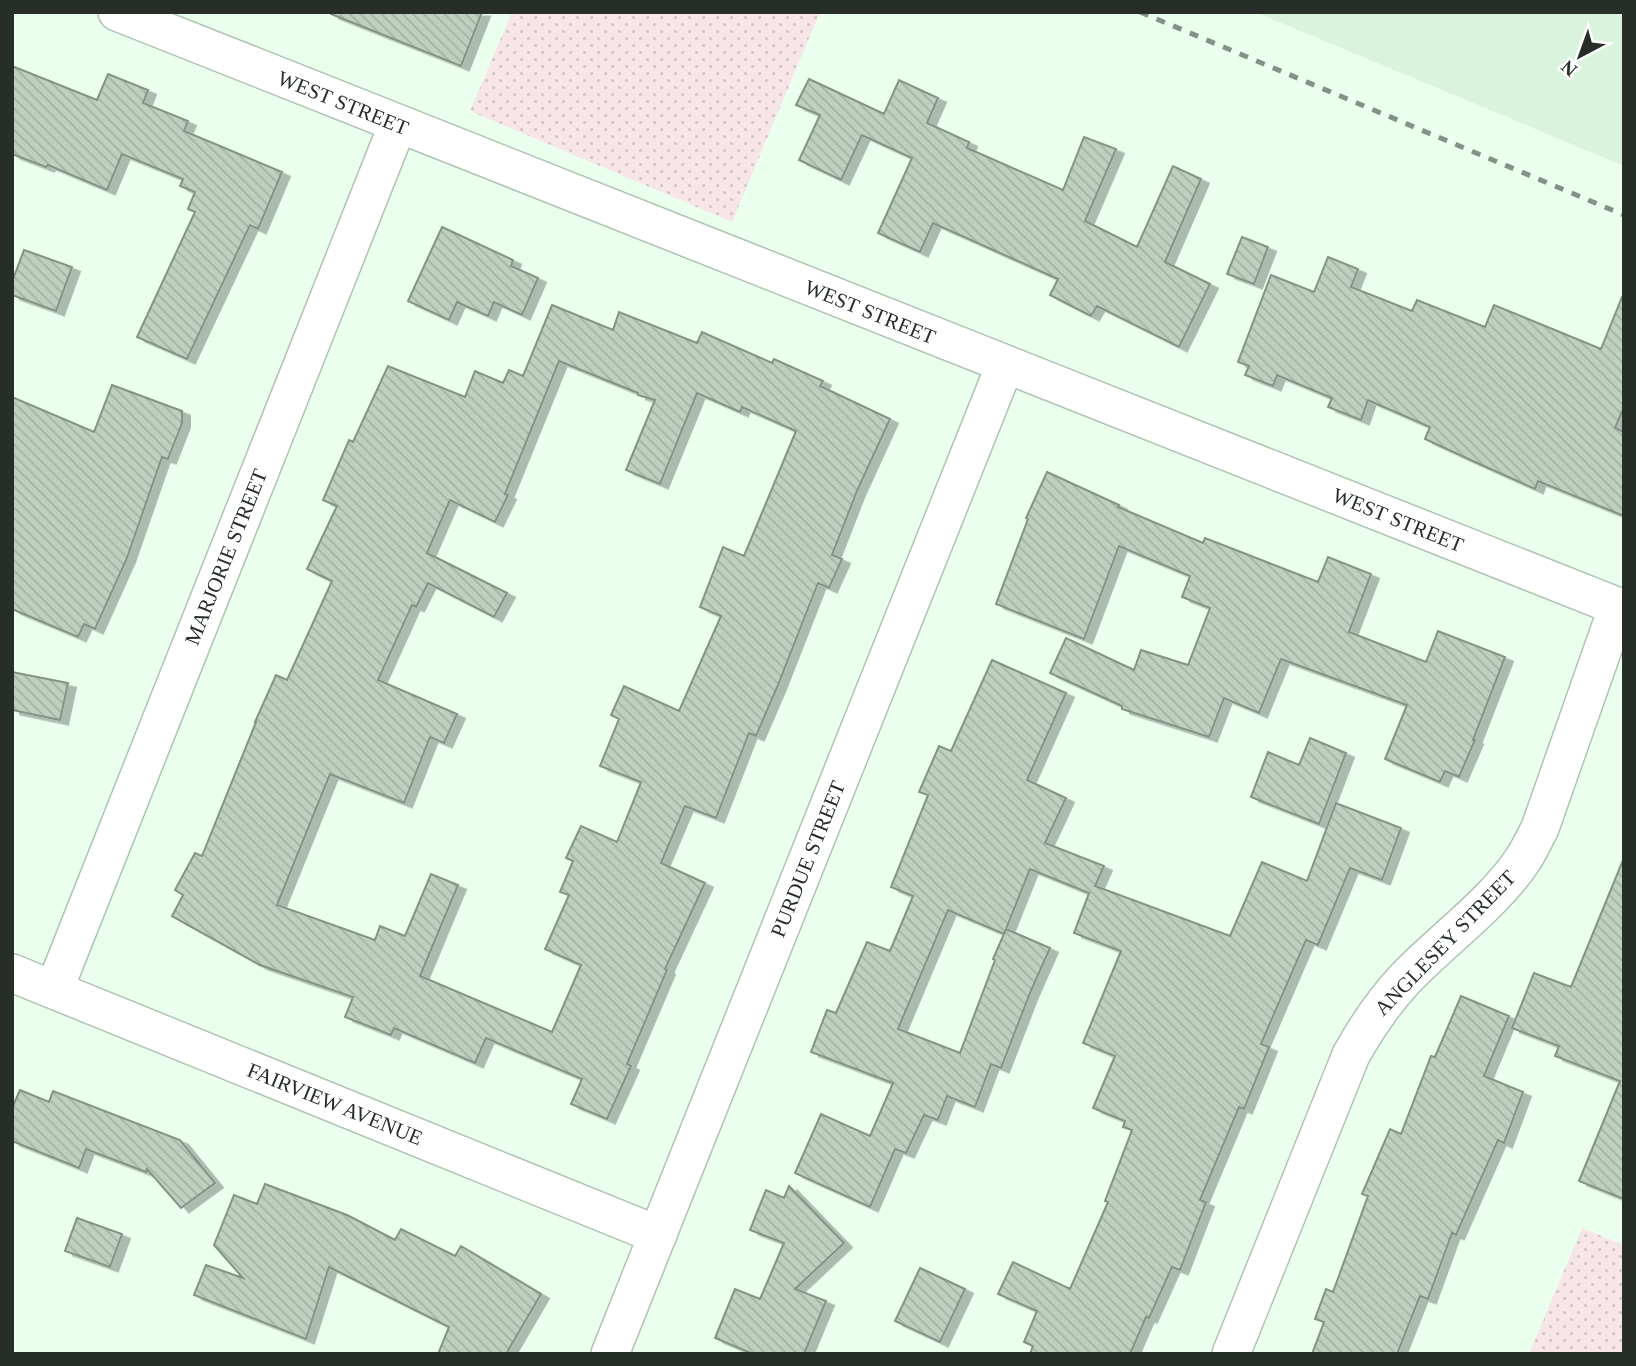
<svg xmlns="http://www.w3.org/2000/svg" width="1636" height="1366" viewBox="0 0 1636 1366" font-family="Georgia,serif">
	<defs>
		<pattern id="green-dots" width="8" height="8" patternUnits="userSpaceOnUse" patternTransform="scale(1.75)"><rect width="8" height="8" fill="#f7e5e8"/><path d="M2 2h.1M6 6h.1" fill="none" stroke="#d4c5c7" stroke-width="1.8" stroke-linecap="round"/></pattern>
		<pattern id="building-back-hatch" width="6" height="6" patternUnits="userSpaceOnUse" patternTransform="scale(1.75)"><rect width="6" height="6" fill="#bed0c0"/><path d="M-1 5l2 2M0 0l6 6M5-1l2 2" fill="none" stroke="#a3b3a5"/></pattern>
		<filter id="shadow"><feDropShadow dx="8" dy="4.5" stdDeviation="0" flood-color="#0004"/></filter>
	</defs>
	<rect width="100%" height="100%" fill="#ebffee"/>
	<path fill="#daf3dd" d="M1255,12H1624V166Z"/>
	<path fill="url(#green-dots)" d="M512,12H820L732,222L470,111Z
		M1582,1228L1624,1245V1354H1529Z"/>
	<path fill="url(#building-back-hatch)" stroke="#839485" stroke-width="2" fill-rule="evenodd" filter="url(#shadow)" d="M331,12H482L461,66L331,14Z
		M12,66L97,100L108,74L148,90L143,103L188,121L184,131L282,172L258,229L250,225L187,359L137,337L195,212L188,209L195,192L180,186L183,179L122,154L107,190L48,165L46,167L12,154Z
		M809,79L884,114L899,80L938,98L927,123L969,142L967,148L1063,190L1084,137L1116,149L1085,221L1137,247L1173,166L1201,179L1165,262L1210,284L1179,347L1097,306L1091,316L1050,295L1058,279L933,223L920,252L878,233L912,158L862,135L841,180L799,160L820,115L796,105Z
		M442,227L513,260L511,266L538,278L522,315L494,302L488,316L457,302L449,320L408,301Z
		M1242,237L1268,247L1254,284L1227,274Z
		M24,250L72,267L56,311L12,295V282Z
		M1328,257L1358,269L1351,287L1412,311L1417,300L1485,327L1494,305L1601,349L1622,297H1624V407L1615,428L1624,432V516L1538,481L1535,489L1475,462L1425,439L1430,427L1368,400L1361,420L1328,407L1332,398L1277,375L1273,386L1245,375L1249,366L1238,362L1271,275L1314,292Z
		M552,305L613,330L619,312L697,343L702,332L772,363L774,359L823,381L820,386L890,419L857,491L832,555L842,559L829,588L818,583L778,685L756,736L749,733L716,818L685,806L661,863L705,883L665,969L667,970L627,1064L631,1066L607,1119L571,1104L582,1079L486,1038L475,1063L394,1028L391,1035L345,1017L353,997L260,965L172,916L183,895L175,890L195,853L202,856L256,722H255L276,675L287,680L332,581L307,569L337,506L323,500L349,440L353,442L388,366L465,397L475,371L503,383L509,370L523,376ZM559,361L638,393V395L655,400L626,470L660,484L697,393L740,412L742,407L796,431L744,556L723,547L700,607L721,616L679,711L624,686L611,715L619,719L600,766L641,782L617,842L581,826L566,858L573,861L560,892L569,895L545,949L581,965L552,1032L420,976L458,885L431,874L405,936L380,926L375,940L277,905L330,774L404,803L430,737L444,743L457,714L378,680L412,605L416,607L428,583L494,617L507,593L427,553L450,500L495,522L508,495L505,494Z
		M112,385L182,411V423L168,459L162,457L127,558L95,629L84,624L78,637L12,609V397L94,432Z
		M1047,472L1119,505L1118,507L1203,543L1205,538L1318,582L1328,557L1371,574L1349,632L1426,662L1438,631L1505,657L1473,740H1475L1459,777L1445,771L1440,782L1385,759L1407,705L1281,659L1259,713L1224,698L1209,737L1122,709V706L1050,673L1066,638L1134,670L1141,650L1188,665L1210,608L1182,597L1190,576L1119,546L1084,639L996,604L1028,519L1026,518Z
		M992,660L1066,693L1027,780L1066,798L1045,843L1104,866L1095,886L1230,936L1262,862L1307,881L1336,803L1401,828L1382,880L1350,868L1318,945L1306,940L1261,1044L1269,1047L1244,1109L1239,1107L1200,1200L1206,1202L1180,1270L1172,1267L1149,1318L1146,1317L1130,1354H1030L1033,1346L1024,1342L1037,1311L998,1294L1013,1262L1070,1289L1108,1202L1105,1201L1132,1130L1123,1127L1125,1121L1093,1108L1115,1056L1083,1043L1121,951L1074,933L1089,893L1030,869L1004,934L948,910L898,1029L960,1053L995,960L993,959L1006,929L1050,948L1030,993L1001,1068L991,1064L975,1107L947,1096L938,1120L924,1115L906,1153L895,1149L870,1207L795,1173L821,1114L870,1136L893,1083L811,1052L827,1010L836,1013L867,942L890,951L913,896L891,887L928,795L919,792L939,746L951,751Z
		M12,672L68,683L60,720L12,710Z
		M1310,738L1346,753L1319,824L1251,797L1268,752L1299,765Z
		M1623,860H1624V1199L1579,1181L1620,1081L1555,1056L1559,1046L1512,1028L1534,973L1571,987Z
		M1461,996L1509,1016L1484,1076L1523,1092L1504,1143L1498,1140L1456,1235L1452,1233L1428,1299L1420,1296L1397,1354H1312L1324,1322L1315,1319L1326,1289L1333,1292L1368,1196L1362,1194L1390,1129L1401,1134L1431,1056L1435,1057Z
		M20,1090L49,1102L53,1091L180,1140L215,1183L181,1208L147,1169L146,1172L86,1149L79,1168L12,1141V1108Z
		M265,1184L347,1215L395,1240L401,1229L455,1256L461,1246L541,1294L506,1354H438L449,1327L329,1267L306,1339L194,1295L206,1265L243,1278L214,1245L234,1195L257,1204Z
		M789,1186L844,1243L795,1289L826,1301L804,1354H753L715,1338L735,1289L760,1299L784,1243L750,1230L766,1190L784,1198Z
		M77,1218L122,1234L110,1267L65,1251Z
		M920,1268L965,1289L940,1342L895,1321Z"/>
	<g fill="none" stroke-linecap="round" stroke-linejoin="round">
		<defs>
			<path id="minor" d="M117,12L1624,609
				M12,973L658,1235
				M54,990L398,124
				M610,1354L1005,365
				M1231,1354L1351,1055C1366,1028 1383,1003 1404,980C1441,941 1492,905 1522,861C1529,851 1534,839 1540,828L1618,606"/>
		</defs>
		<use href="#minor" stroke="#b0c3b3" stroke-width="40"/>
		<use href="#minor" stroke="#fff" stroke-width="37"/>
		<path stroke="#849186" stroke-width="5" stroke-dasharray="9 9" stroke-linecap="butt" d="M1140,12L1624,215"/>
	</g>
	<g text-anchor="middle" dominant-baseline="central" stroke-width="7" stroke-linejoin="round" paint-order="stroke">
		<g font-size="21" fill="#262e27" stroke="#fff">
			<text transform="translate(343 103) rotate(22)">WEST STREET</text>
			<text transform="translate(870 312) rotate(22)">WEST STREET</text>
			<text transform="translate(1398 520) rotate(22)">WEST STREET</text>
			<text transform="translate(226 557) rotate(-68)">MARJORIE STREET</text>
			<text transform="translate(808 859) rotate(-68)">PURDUE STREET</text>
			<text transform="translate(1445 943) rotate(-46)">ANGLESEY STREET</text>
			<text transform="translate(335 1104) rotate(22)">FAIRVIEW AVENUE</text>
		</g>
	</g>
	<rect width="1636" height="1366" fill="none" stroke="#262e27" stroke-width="28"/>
	<g transform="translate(1580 56) rotate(221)" stroke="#ffffff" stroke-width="5" paint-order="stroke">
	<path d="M0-5L12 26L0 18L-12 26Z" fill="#262e27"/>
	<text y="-10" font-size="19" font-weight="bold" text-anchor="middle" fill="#262e27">N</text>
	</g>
</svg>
